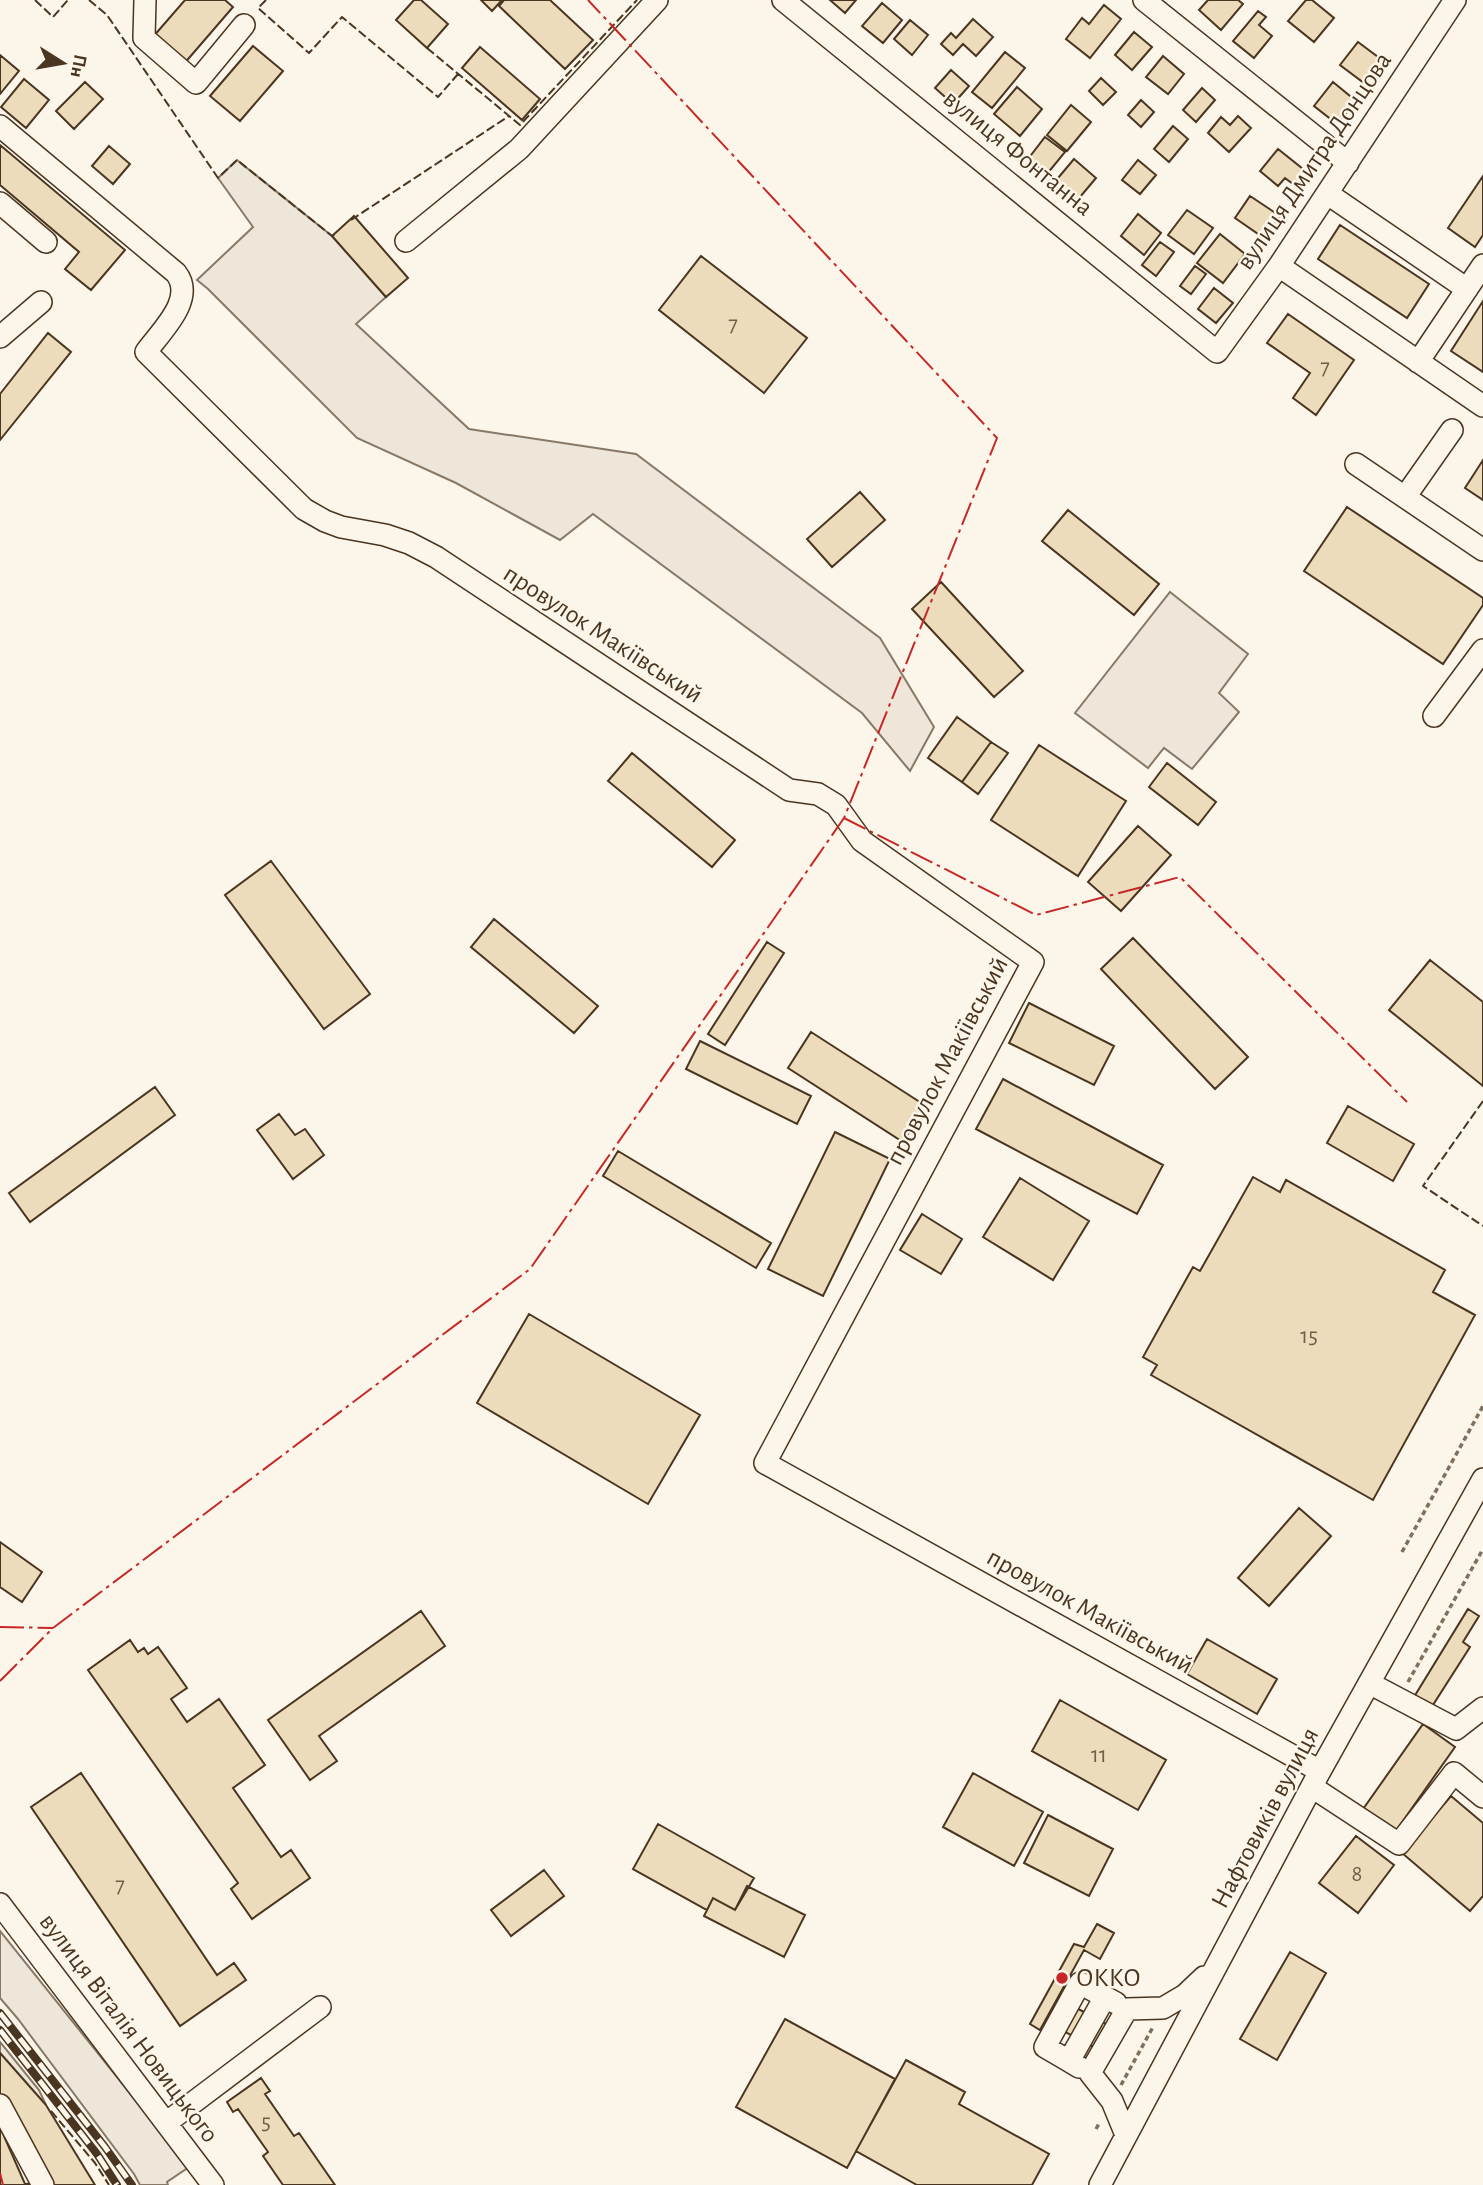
<svg xmlns="http://www.w3.org/2000/svg" width="1483" height="2185" viewBox="0 0 1483 2185" font-family="'Alegreya Sans',sans-serif">
	<rect width="100%" height="100%" fill="#fbf6e9"/>
	<path fill="#ede6d9" stroke="#887966" stroke-width="2" d="M237,160L332,236L386,297L356,324L469,429L636,454L880,638L934,727L910,771L862,713L593,514L560,540L456,483L357,438L208,289L197,280L253,227L218,178Z
		M1170,592L1248,654L1219,693L1239,712L1192,769L1164,748L1148,768L1075,713Z
		M0,1931L189,2167L167,2182L168,2185H140L134,2174L18,2019L0,1998Z
		M0,2042L39,2090L46,2105L0,2053Z"/>
	<path fill="#ecdcbc" stroke="#4a3520" stroke-width="2" d="M185,0H225L233,7L183,65L152,38Z
		M414,0H421L448,24L427,48L396,20Z
		M481,0H502L492,11Z
		M504,0H550L593,40L565,69L499,6Z
		M830,0H856L845,13Z
		M1208,0H1238L1243,4L1221,30L1199,10Z
		M1306,0H1312L1334,18L1314,42L1288,21Z
		M882,3L902,20L883,43L862,26Z
		M1104,5L1121,19L1090,58L1066,39L1082,18L1089,24Z
		M1258,11L1266,17L1259,25L1272,36L1254,58L1233,41Z
		M973,19L993,37L976,56L963,44L953,55L941,44L951,33L956,38Z
		M910,20L928,35L912,55L894,39Z
		M1134,32L1152,47L1132,70L1115,55Z
		M1358,42L1382,60L1364,83L1340,65Z
		M253,46L283,71L240,121L210,96Z
		M480,47L540,99L522,120L462,68Z
		M1005,52L1025,68L992,108L972,92Z
		M0,55L19,71L0,94Z
		M1163,56L1184,74L1168,94L1146,77Z
		M951,70L969,86L953,104L935,88Z
		M1101,78L1116,92L1103,105L1089,91Z
		M24,79L49,100L26,128L1,107Z
		M85,82L103,99L74,129L56,111Z
		M1333,82L1356,101L1337,124L1314,106Z
		M1017,87L1042,109L1020,136L994,114Z
		M1202,88L1215,100L1196,122L1183,110Z
		M1141,100L1154,112L1141,127L1128,115Z
		M1071,105L1091,122L1067,151L1047,135Z
		M1238,116L1251,128L1229,152L1208,133L1221,117L1230,125Z
		M1173,126L1188,139L1169,162L1154,149Z
		M1045,137L1065,152L1047,174L1028,159Z
		M0,145L125,250L91,290L65,269L79,252L0,185Z
		M109,146L130,164L113,184L92,166Z
		M1278,149L1308,173L1297,187L1285,178L1278,186L1260,171Z
		M1074,159L1096,178L1075,203L1053,184Z
		M1138,160L1156,175L1140,194L1122,180Z
		M1483,176V235L1475,247L1448,228Z
		M1250,196L1280,216L1264,238L1235,218Z
		M1187,210L1213,228L1194,254L1168,235Z
		M1138,214L1161,233L1144,255L1121,236Z
		M354,216L408,278L386,297L332,236Z
		M1340,225L1429,284L1407,318L1318,259Z
		M1220,234L1245,254L1223,283L1197,263Z
		M1160,242L1174,252L1156,276L1142,265Z
		M701,256L807,338L764,393L659,310Z
		M1195,266L1206,274L1191,294L1180,286Z
		M1214,288L1233,303L1216,323L1198,309Z
		M1483,301V372L1451,351Z
		M1288,314L1354,360L1316,415L1293,398L1310,373L1267,343Z
		M48,333L71,352L0,440V394Z
		M1483,460V500L1465,488Z
		M860,492L885,520L832,567L807,539Z
		M1347,507L1483,598V605L1443,664L1304,571Z
		M1068,510L1159,584L1134,615L1042,541Z
		M941,582L1023,671L994,697L912,609Z
		M957,717L991,742L962,782L928,758Z
		M991,742L1008,753L978,794L962,782Z
		M1039,745L1126,801L1078,876L991,820Z
		M632,753L735,840L712,867L608,781Z
		M1167,763L1216,802L1198,825L1149,787Z
		M1138,826L1171,855L1121,911L1088,882Z
		M271,861L370,994L324,1029L225,895Z
		M494,919L598,1006L574,1033L471,947Z
		M1133,938L1248,1057L1215,1089L1101,969Z
		M767,942L784,953L725,1045L708,1034Z
		M1430,960L1483,1002V1086L1389,1010Z
		M1029,1003L1114,1046L1094,1085L1009,1043Z
		M811,1032L926,1106L903,1142L788,1068Z
		M700,1041L811,1096L797,1124L686,1069Z
		M1003,1079L1163,1165L1137,1214L976,1129Z
		M155,1087L175,1115L30,1222L9,1193Z
		M1348,1106L1414,1144L1393,1181L1327,1143Z
		M279,1114L295,1135L305,1129L324,1155L293,1179L257,1130Z
		M835,1132L890,1159L823,1296L768,1269Z
		M618,1151L771,1243L756,1268L603,1176Z
		M1253,1177L1280,1192L1286,1180L1445,1270L1433,1292L1475,1315L1373,1500L1151,1375L1157,1365L1143,1357L1193,1267L1200,1271Z
		M1020,1178L1089,1221L1053,1280L983,1237Z
		M922,1214L962,1239L941,1274L900,1250Z
		M529,1314L700,1415L648,1504L477,1403Z
		M1299,1508L1331,1536L1269,1606L1238,1578Z
		M0,1542L42,1572L22,1602L0,1587Z
		M1468,1609L1479,1616L1463,1642L1470,1647L1431,1708L1414,1697Z
		M421,1611L445,1646L319,1736L337,1761L310,1780L268,1720Z
		M1207,1639L1277,1679L1257,1714L1187,1674Z
		M130,1640L138,1652L144,1648L148,1654L158,1647L187,1688L171,1699L187,1722L219,1699L265,1765L233,1788L281,1857L291,1850L310,1878L252,1919L231,1889L238,1883L88,1670Z
		M1060,1700L1166,1760L1138,1810L1032,1751Z
		M1423,1724L1455,1747L1393,1835L1361,1812Z
		M81,1773L217,1975L234,1963L246,1980L180,2026L31,1807Z
		M973,1773L1043,1812L1014,1866L943,1827Z
		M1451,1796L1483,1823V1896L1470,1911L1402,1853Z
		M1048,1815L1113,1849L1089,1896L1024,1863Z
		M658,1824L754,1878L735,1910L713,1898L707,1910L633,1869Z
		M1356,1836L1394,1865L1358,1913L1319,1883Z
		M544,1870L564,1896L511,1936L491,1910Z
		M747,1886L805,1915L784,1957L704,1916L713,1898L735,1910Z
		M1097,1924L1114,1933L1100,1959L1084,1950L1040,2030L1030,2024L1074,1944L1084,1947Z
		M1290,1952L1326,1973L1277,2060L1240,2039Z
		M1058,1998L1108,2025L1095,2048L1045,2021Z
		M785,2019L895,2079L847,2168L736,2107Z
		M0,2053L46,2105L95,2185H49L0,2096Z
		M906,2060L965,2092L959,2104L1049,2154L1032,2185H917L856,2151Z
		M261,2078L270,2091L265,2094L294,2136L299,2133L335,2185H283L263,2156L268,2152L238,2109L233,2112L227,2102Z
		M0,2127L25,2184L35,2183V2185H0Z"/>
	<g fill="none" stroke-linecap="round" stroke-linejoin="round">
		<defs>
			<path id="minor" d="M145,0L144,38L196,83L244,25
				M783,0L1217,352L1279,266L1455,0
				M1144,0L1348,163
				M0,126L176,273C196,299 162,330 146,352L304,509L325,521L341,527L385,535L409,543L436,557L789,790L818,794L836,805L862,841L1033,962L765,1463L1320,1771
				M1328,194L1467,289
				M0,203L46,242
				M406,241L519,149L657,0
				M1279,266L1483,406
				M0,337L41,302
				M1418,362L1483,265
				M1356,464L1483,550
				M1405,497L1452,430
				M1434,716L1483,650
				M1369,1683L1456,1729L1483,1708
				M1312,1787L1399,1844L1454,1773L1483,1797
				M0,1904L213,2185
				M1069,2061L1045,2047L1080,1983L1105,1997
				M1079,2067L1069,2061L1105,1997L1116,2003
				M0,2105L43,2185
				M166,2123L320,2007
				M1126,2135L1112,2101L1090,2073L1127,2009L1163,2008L1185,1995L1204,1977
				M1100,2185L1320,1771L1483,1479"/>
		</defs>
		<use href="#minor" stroke="#4a3520" stroke-width="24"/>
		<path stroke="#7f6f5c" stroke-width="3.5" stroke-dasharray="5 3.5" stroke-linecap="butt" d="M1402,1552L1483,1406
			M1408,1682L1483,1549
			M1121,2085L1153,2027
			M1096,2129L1100,2122"/>
		<use href="#minor" stroke="#fbf6e9" stroke-width="21"/>
		<defs>
			<path id="rail" d="M0,2013L105,2147L132,2185
				M0,2030L97,2154L117,2185"/>
		</defs>
		<use href="#rail" stroke="#4a3520" stroke-width="8"/>
		<use href="#rail" stroke="#fbf6e9" stroke-width="5" stroke-dasharray="16" stroke-linecap="butt"/>
		<path stroke="#4a3520" stroke-width="2" stroke-dasharray="9 3.5" stroke-linecap="butt" d="M35,0L53,17L68,0
			M89,0L107,15L218,178L237,160L332,236L335,234
			M266,0L258,8L309,53L342,17L438,97L458,74
			M427,48L520,125L637,0
			M351,220L509,116
			M1483,1101L1423,1186L1483,1226
			M51,2111L95,2163L109,2185"/>
		<path stroke="#c62828" stroke-width="2" stroke-dasharray="24 5 3.5 5" stroke-linecap="butt" d="M844,818L1036,915L1180,877L1407,1102
			M0,1627L53,1628
			M0,1681L53,1628L530,1269L844,818L997,438L588,0
			M0,2173L3,2185"/>
	</g>
	<circle fill="#c62828" stroke="#fbf6e9" stroke-width="2.5" cx="1062" cy="1978" r="7"/>
	<g text-anchor="middle" dominant-baseline="central" stroke-width="5" stroke-linejoin="round" paint-order="stroke">
		<g font-size="23" fill="#725f47">
			<text x="733" y="324">7</text>
			<text x="1325" y="367">7</text>
			<text x="1309" y="1336">15</text>
			<text x="1099" y="1755">11</text>
			<text x="1357" y="1874">8</text>
			<text x="120" y="1885">7</text>
			<text x="266" y="2122">5</text>
		</g>
		<g font-size="26" fill="#4a3520" stroke="#fbf6e9">
			<text transform="translate(1018 153) rotate(39)">вулиця Фонтанна</text>
			<text transform="translate(1314 161) rotate(-56)">вулиця Дмитра Донцова</text>
			<text transform="translate(603 634) rotate(33)">провулок Макіївський</text>
			<text transform="translate(947 1061) rotate(-62)">провулок Макіївський</text>
			<text transform="translate(1090 1611) rotate(29)">провулок Макіївський</text>
			<text transform="translate(1265 1818) rotate(-62)">Нафтовиків вулиця</text>
			<text transform="translate(129 2028) rotate(53)">вулиця Віталія Новицького</text>
		</g>
		<g font-size="26" fill="#4a3520" stroke="#fbf6e9" text-anchor="start">
			<text x="1076" y="1978">ОККО</text>
		</g>
	</g>
	<g transform="translate(63 63) rotate(101)" stroke="#fbf6e9" stroke-width="5" paint-order="stroke">
	<path d="M0-5L12 26L0 18L-12 26Z" fill="#4a3520"/>
	<text y="-10" font-size="19" font-weight="bold" text-anchor="middle" fill="#4a3520">Пн</text>
	</g>
</svg>
